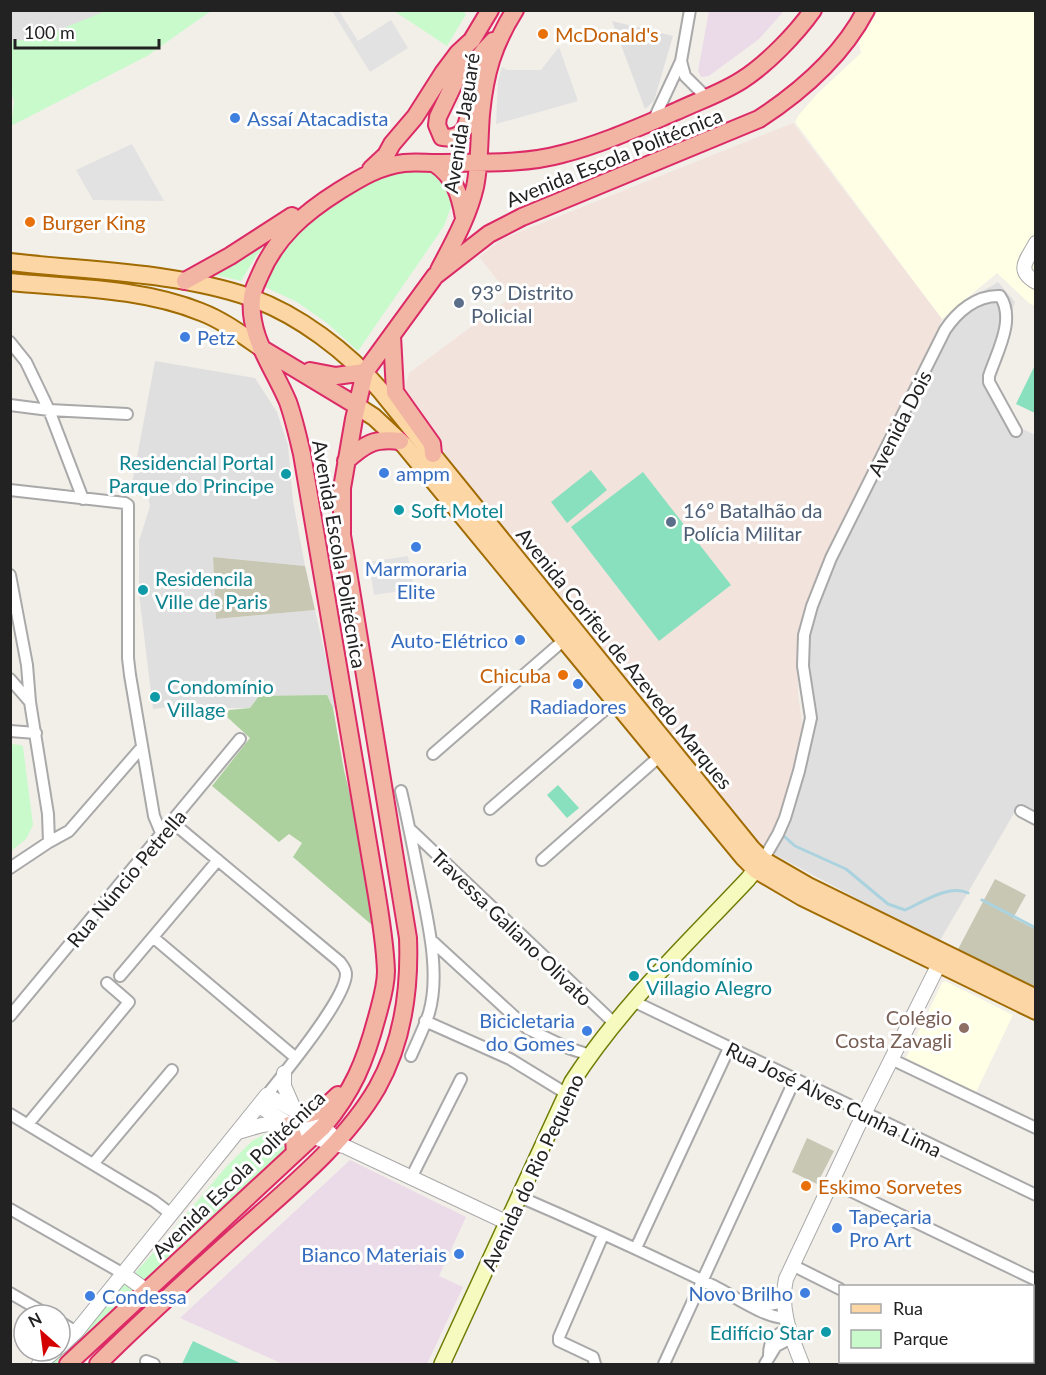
<svg xmlns="http://www.w3.org/2000/svg" width="1046" height="1375" viewBox="0 0 1046 1375" font-family="Lato,sans-serif">
	<rect width="100%" height="100%" fill="#f2efe9"/>
	<path fill="#e0dfdf" d="M11,11H108L37,39L11,41Z
		M612,21L673,36L654,101L645,109Z
		M998,282L1015,302L992,375L1019,427L1035,435V810L1020,803L939,942L766,850L795,753L804,717L799,625L823,552L916,385L943,321L978,294Z
		M155,361L255,378L277,412L288,445L293,501L305,566L213,557L216,619L315,610L337,708H210L184,705L153,709L139,594V541L150,506L148,496L131,489Z"/>
	<path fill="#ebdbe8" d="M709,11V10L784,11L759,39L709,76L701,77L698,71Z
		M350,1160L466,1217L439,1276L463,1287L427,1364H283L180,1318Z"/>
	<path fill="#ffffe5" d="M878,11H1035V306L1029,303L997,273L942,319L795,122L798,116L817,94L861,53L859,41Z
		M945,981L1013,1015L976,1092L906,1058L942,983Z"/>
	<path fill="#f3e3dd" d="M793,123L942,319L914,384L818,571L799,629L798,695L802,722L798,753L788,801L769,838L762,846L446,457L442,446L403,395L409,373L511,297L479,257L502,239Z"/>
	<path fill="#c7c7b4" d="M213,557L305,566L315,610L216,619Z
		M995,879L1026,895L1013,918L1035,929V988L956,953Z
		M807,1138L834,1151L817,1184L792,1172Z"/>
	<path fill="#add19e" d="M327,695L333,708L344,770L359,832L373,926L293,857L302,843L289,834L279,842L212,786L250,738L226,716L229,710L250,708L259,696Z"/>
	<path fill="#c8facc" d="M108,10L214,11L208,13L147,56L11,126L14,101L11,91V41L37,39Z
		M460,10L466,14L447,46L394,11Z
		M407,168L431,169L444,178L452,204L444,226L358,351L327,323L297,302L263,286L270,262L291,235L353,186Z
		M282,226L256,256L241,281L212,274Z
		M11,744L21,745L23,747L33,825L26,839L11,851Z
		M271,1131L290,1132L292,1147L60,1364H47L86,1327L163,1242L226,1167L252,1141Z"/>
	<path fill="#88e0be" d="M1035,365V413L1016,404Z
		M591,470L607,490L567,523L551,502Z
		M643,472L731,585L659,641L571,527Z
		M558,785L579,808L567,818L547,795Z
		M193,1341L242,1364H182Z"/>
	<path fill="#e2e2e2" d="M332,11H339L358,41L391,20L408,48L370,72Z
		M559,47L578,101L496,124L498,81L502,67L507,70H541Z
		M132,144L164,201L93,200L76,170Z
		M408,556L414,589L374,595L369,562Z"/>
	<g fill="none" stroke-linecap="round" stroke-linejoin="round">
		<path stroke="#aad3df" stroke-width="3" d="M785,837L795,846L846,869L888,904L905,910C923,902 949,884 968,893
			M982,900L1036,928"/>
		<defs>
			<path id="minor" d="M681,61L685,76L707,98
				M653,121L681,61L690,10
				M10,342L26,362L49,410L83,499
				M10,405L49,410L127,414
				M10,490L125,503L128,505V658L130,675L154,816L162,835
				M10,575L27,665L30,702
				M10,679L30,702L48,814L49,842
				M10,731L36,733
				M433,754L564,640
				M401,791C408,820 413,848 419,877C427,918 441,972 429,1013C424,1028 417,1042 411,1056
				M490,809L615,701
				M1021,811L1036,819
				M172,822L340,962C343,966 346,969 346,974C346,999 284,1073 267,1095
				M411,830L614,1023
				M542,860L660,756
				M763,860L778,834L785,818L799,771L811,718L803,666L804,635L812,606L831,558L945,330C957,312 976,295 1000,296C1016,319 997,352 989,376V382L1016,431
				M10,868L49,842L69,831L142,747
				M154,938L296,1058
				M431,940L528,1029L568,1048L590,1055
				M120,976L218,860
				M633,1001L1036,1195
				M10,1016L240,739
				M425,1021L510,1059L567,1094
				M891,1059L1036,1128
				M10,1114L154,1201L171,1214
				M28,1124L129,1002L107,983
				M93,1164L172,1070
				M411,1178L461,1079
				M832,1182L1036,1280
				M520,1197C585,1225 650,1255 714,1286C734,1296 763,1317 785,1318
				M10,1209L122,1273
				M636,1248L729,1048
				M792,1265L840,1289
				M10,1293L48,1315
				M1032,1299L1036,1293
				M752,1303L769,1305L783,1302
				M60,1322L76,1332
				M769,1355C769,1340 775,1335 788,1329
				M146,1361L154,1364
				M994,1362L1001,1364L1002,1362
				M595,1364L593,1357L559,1341V1337L603,1235
				M664,1364L795,1079
				M765,1364L776,1346L791,1338"/>
			<path id="tertiary" d="M1036,243C1027,260 1015,270 1036,282
				M284,1073V1086L294,1109
				M259,1106C285,1122 314,1141 344,1146L508,1223
				M238,1132L262,1125L285,1122
				M122,1273L147,1291
				M60,1347L76,1332L267,1095L323,1127L337,1140
				M39,1364L55,1351
				M802,1364C791,1336 779,1310 786,1279L858,1126L943,956"/>
			<path id="secondary" d="M442,1364L572,1082C622,1005 686,945 748,879L763,860"/>
			<path id="primary" d="M10,262C86,271 177,272 249,297C298,314 348,352 381,391L752,849L763,860L808,886L1036,998
				M10,282C73,288 142,288 201,312C222,320 241,334 260,347
				M357,406L374,417L404,445L743,857L756,870L802,897L1036,1011"/>
			<path id="trunk" d="M458,53L462,67L438,117L437,125L442,137C452,139 462,136 466,126C474,105 469,81 478,60C481,52 488,47 493,41
				M434,163C455,177 460,195 464,218
				M371,169L386,155L392,144L415,117L443,73L458,53L472,40L490,10
				M439,270C453,243 468,217 475,187C480,163 479,138 481,114C485,73 493,45 515,10
				M185,281L230,256L292,216
				M392,336L395,392L432,444L433,454
				M261,348L357,406
				M310,371L336,376L365,372
				M346,461C365,444 374,438 400,441
				M304,1115L322,1110L338,1095
				M289,1125L294,1138L295,1153
				M68,1364L323,1127C353,1091 365,1062 377,1017C381,1002 386,987 386,971C385,942 380,913 375,884L302,454C298,437 294,419 288,402C273,366 248,337 252,297C253,289 257,282 260,275C276,237 304,213 339,191C360,178 379,166 404,163C415,162 426,163 436,163C478,162 522,165 562,154C602,144 639,127 677,111C698,101 722,93 742,80C767,64 796,34 813,10
				M98,1364C144,1318 193,1274 242,1230C289,1188 345,1143 377,1088C403,1042 410,989 408,938L342,535V488L354,419L365,372L435,276L489,234L522,217L759,119C802,91 842,56 866,10"/>
		</defs>
		<use href="#minor" stroke="#a9a9a9" stroke-width="14"/>
		<use href="#tertiary" stroke="#a9a9a9" stroke-width="16"/>
		<use href="#secondary" stroke="#707d05" stroke-width="18"/>
		<use href="#primary" stroke="#a06b00" stroke-width="20"/>
		<use href="#trunk" stroke="#dc2a67" stroke-width="20"/>
		<use href="#minor" stroke="#fff" stroke-width="10"/>
		<use href="#tertiary" stroke="#fff" stroke-width="14"/>
		<use href="#secondary" stroke="#f7fabf" stroke-width="15"/>
		<use href="#primary" stroke="#fcd6a4" stroke-width="16"/>
		<use href="#trunk" stroke="#f2b4a3" stroke-width="16"/>
	</g>
	<g fill="#e8710a" stroke="#fff" stroke-width="2">
		<circle cx="543" cy="34" r="6"/>
		<circle cx="30" cy="222" r="6"/>
		<circle cx="563" cy="675" r="6"/>
		<circle cx="806" cy="1186" r="6"/>
	</g>
	<g fill="#3f7fe0" stroke="#fff" stroke-width="2">
		<circle cx="235" cy="118" r="6"/>
		<circle cx="185" cy="337" r="6"/>
		<circle cx="384" cy="473" r="6"/>
		<circle cx="416" cy="547" r="6"/>
		<circle cx="520" cy="640" r="6"/>
		<circle cx="578" cy="684" r="6"/>
		<circle cx="587" cy="1031" r="6"/>
		<circle cx="837" cy="1228" r="6"/>
		<circle cx="459" cy="1254" r="6"/>
		<circle cx="805" cy="1293" r="6"/>
		<circle cx="90" cy="1296" r="6"/>
	</g>
	<g fill="#5c6f8a" stroke="#fff" stroke-width="2">
		<circle cx="459" cy="303" r="6"/>
		<circle cx="671" cy="522" r="6"/>
	</g>
	<g fill="#0f9aa8" stroke="#fff" stroke-width="2">
		<circle cx="286" cy="474" r="6"/>
		<circle cx="399" cy="510" r="6"/>
		<circle cx="143" cy="590" r="6"/>
		<circle cx="155" cy="697" r="6"/>
		<circle cx="634" cy="976" r="6"/>
		<circle cx="826" cy="1332" r="6"/>
	</g>
	<circle fill="#8d6e63" stroke="#fff" stroke-width="2" cx="964" cy="1028" r="6"/>
	<g text-anchor="middle" dominant-baseline="central" stroke-width="6" stroke-linejoin="round" paint-order="stroke">
		<g font-size="20" fill="#c56008" stroke="#fff" text-anchor="start">
			<text x="555" y="34">McDonald's</text>
			<text x="42" y="222">Burger King</text>
			<text x="551" y="675" text-anchor="end">Chicuba</text>
			<text x="818" y="1186">Eskimo Sorvetes</text>
		</g>
		<g font-size="20" fill="#366cbe" stroke="#fff" text-anchor="start">
			<text x="247" y="118">Assaí Atacadista</text>
			<text x="197" y="337">Petz</text>
			<text x="396" y="473">ampm</text>
			<text x="416" y="568" text-anchor="middle">Marmoraria<tspan x="416" dy="23">Elite</tspan></text>
			<text x="508" y="640" text-anchor="end">Auto-Elétrico</text>
			<text x="578" y="706" text-anchor="middle">Radiadores</text>
			<text x="575" y="1020" text-anchor="end">Bicicletaria<tspan x="575" dy="23">do Gomes</tspan></text>
			<text x="849" y="1216">Tapeçaria<tspan x="849" dy="23">Pro Art</tspan></text>
			<text x="447" y="1254" text-anchor="end">Bianco Materiais</text>
			<text x="793" y="1293" text-anchor="end">Novo Brilho</text>
			<text x="102" y="1296">Condessa</text>
		</g>
		<g font-size="20" fill="#222" stroke="#fff">
			<text transform="translate(461 123) rotate(-81)">Avenida Jaguaré</text>
			<text transform="translate(614 157) rotate(-22)">Avenida Escola Politécnica</text>
			<text transform="translate(899 423) rotate(-63)">Avenida Dois</text>
			<text transform="translate(340 554) rotate(80)">Avenida Escola Politécnica</text>
			<text transform="translate(625 658) rotate(51)">Avenida Corifeu de Azevedo Marques</text>
			<text transform="translate(126 878) rotate(-50)">Rua Núncio Petrella</text>
			<text transform="translate(512 927) rotate(44)">Travessa Galiano Olivato</text>
			<text transform="translate(834 1099) rotate(26)">Rua José Alves Cunha Lima</text>
			<text transform="translate(532 1172) rotate(-65)">Avenida do Rio Pequeno</text>
			<text transform="translate(238 1174) rotate(-44)">Avenida Escola Politécnica</text>
		</g>
		<g font-size="20" fill="#4e5e75" stroke="#fff" text-anchor="start">
			<text x="471" y="292">93º Distrito<tspan x="471" dy="23">Policial</tspan></text>
			<text x="683" y="510">16º Batalhão da<tspan x="683" dy="23">Polícia Militar</tspan></text>
		</g>
		<g font-size="20" fill="#0d838f" stroke="#fff" text-anchor="start">
			<text x="274" y="462" text-anchor="end">Residencial Portal<tspan x="274" dy="23">Parque do Principe</tspan></text>
			<text x="411" y="510">Soft Motel</text>
			<text x="155" y="578">Residencila<tspan x="155" dy="23">Ville de Paris</tspan></text>
			<text x="167" y="686">Condomínio<tspan x="167" dy="23">Village</tspan></text>
			<text x="646" y="964">Condomínio<tspan x="646" dy="23">Villagio Alegro</tspan></text>
			<text x="814" y="1332" text-anchor="end">Edifício Star</text>
		</g>
		<g font-size="20" fill="#785e54" stroke="#fff" text-anchor="end">
			<text x="952" y="1017">Colégio<tspan x="952" dy="23">Costa Zavagli</tspan></text>
		</g>
	</g>
	<rect width="1046" height="1375" fill="none" stroke="#222222" stroke-width="24"/>
	<rect x="839" y="1285" width="195" height="78" fill="#ffffff" stroke="#a7a7a7" stroke-width="1.5"/>
	<rect x="851" y="1304" width="30" height="9" fill="#fcd6a4" stroke="#a7a7a7" stroke-width="1.5"/>
	<text x="893" y="1315" font-size="18" fill="#222222">Rua</text>
	<rect x="851" y="1330" width="30" height="18" fill="#c8facc" stroke="#a7a7a7" stroke-width="1.5"/>
	<text x="893" y="1345" font-size="18" fill="#222222">Parque</text>
	<g transform="translate(42 1333) rotate(332)"><circle r="28" fill="#ffffff" stroke="#a7a7a7" stroke-width="1.5"/>
	<path d="M0-4.5L10 22L0 15L-10 22Z" fill="#d40000"/>
	<text y="-9" font-size="16" font-weight="bold" text-anchor="middle" fill="#222222">N</text>
	</g>
	<path d="M15 39v9h144v-9" fill="none" stroke="#222222" stroke-width="3"/>
	<text x="24" y="39" font-size="18" fill="#222222" stroke="#ffffff" stroke-width="4.5" paint-order="stroke">100 m</text>
</svg>
